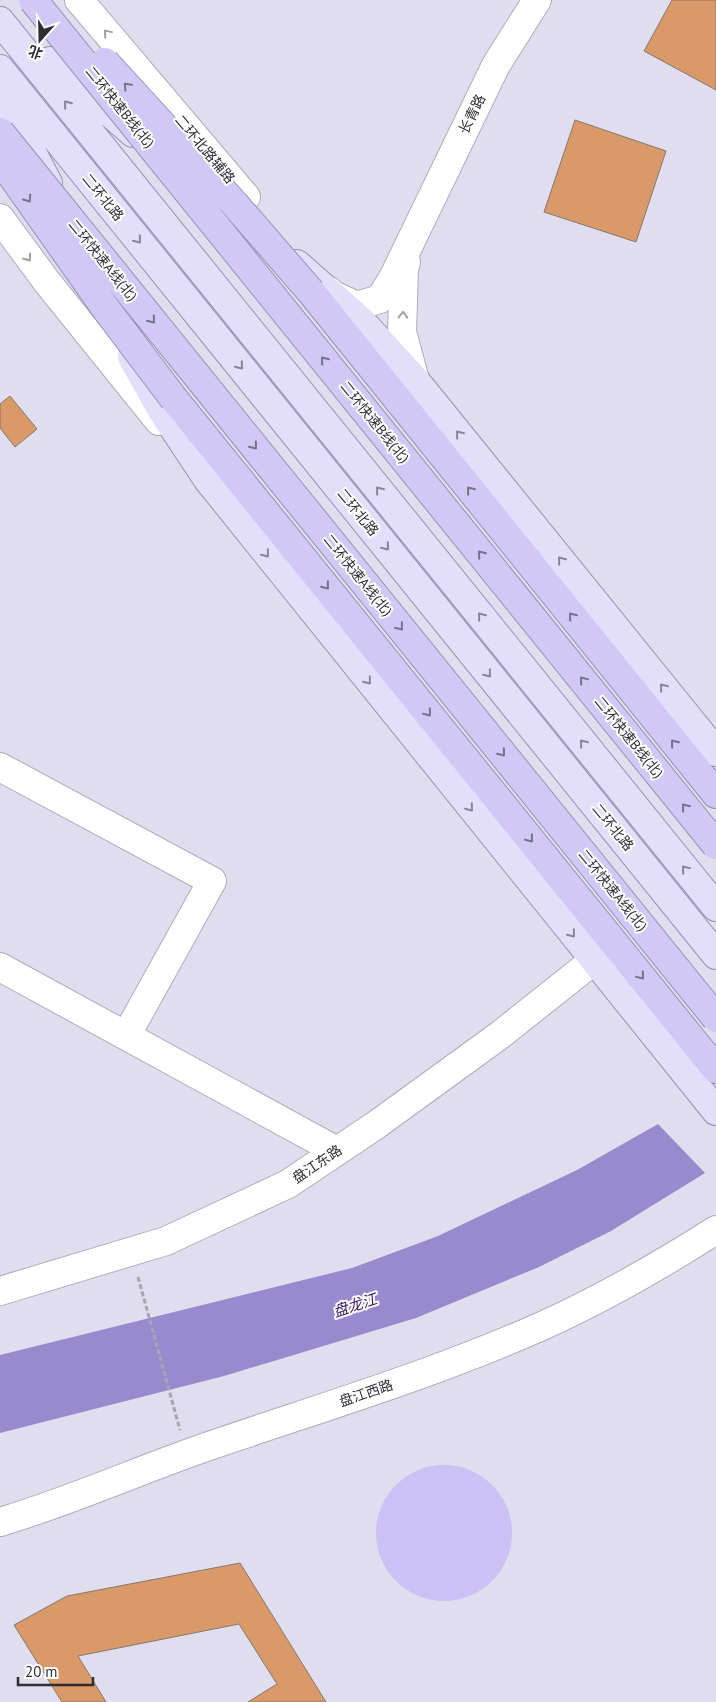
<svg xmlns="http://www.w3.org/2000/svg" width="716" height="1702" viewBox="0 0 716 1702" font-family="'PT Sans','Noto Sans SC',sans-serif">
	<rect width="100%" height="100%" fill="#e0ddee"/>
	<path fill="#ccc1f5" d="M376 1533a68 68 0 1 1 136 0a68 68 0 1 1-136 0Z"/>
	<path fill="#9989cd" d="M658,1124L705,1173L611,1231L539,1267L416,1318L224,1376L0,1433V1355L352,1268L438,1236L577,1170Z"/>
	<path fill="#d99969" stroke="#86786e" d="M672,0H716V90L644,51Z
		M575,120L666,151L636,242L544,212Z
		M10,396L37,429L15,447L0,428V404Z
		M240,1563L326,1702H248L277,1684L239,1624L78,1656L106,1702H62L14,1625L67,1596Z"/>
	<g fill="none" stroke-linecap="round" stroke-linejoin="round">
		<defs>
			<path id="minor" d="M79,0L246,197
				M0,218L47,282L159,421
				M406,262L404,270L402,332L415,380
				M329,291L333,295L357,306L380,299L394,276L496,65L537,0
				M0,767L212,881L126,1036
				M0,967L337,1151
				M0,1291L166,1241L288,1184L376,1125L500,1035L593,961
				M0,1522C71,1501 139,1470 209,1446C320,1408 434,1374 542,1326C602,1299 661,1265 716,1230"/>
			<path id="major" d="M0,21L716,907
				M50,61L133,133
				M0,69L716,955
				M0,91L48,183
				M297,264L362,322L415,380L716,752
				M132,357L161,409L208,480L716,1111"/>
			<path id="highway" d="M311,292L716,794
				M174,399L716,1069"/>
		</defs>
		<use href="#minor" stroke="#afacbd" stroke-width="30"/>
		<use href="#major" stroke="#9892b2" stroke-width="30"/>
		<use href="#highway" stroke="#9892b2" stroke-width="30"/>
		<path stroke="#a8a5b3" stroke-width="3" stroke-dasharray="5 2.5" stroke-linecap="butt" d="M138,1277L180,1430"/>
		<use href="#minor" stroke="#fff" stroke-width="28"/>
		<use href="#major" stroke="#e3defa" stroke-width="28"/>
		<use href="#highway" stroke="#d1c8f6" stroke-width="28"/>
		<defs>
			<path id="highway-bridge" d="M33,0L716,845
				M105,62L233,202L311,292
				M0,132L716,1018
				M0,159L106,309L174,399"/>
		</defs>
		<use href="#highway-bridge" stroke="#9892b2" stroke-width="30" stroke-linecap="butt"/>
		<use href="#highway-bridge" stroke="#d1c8f6" stroke-width="28"/>
	</g>
	<defs><path id="oneway-chevron" d="M-2-3.5L2.5 0L-2 3.5" fill="none" stroke-width="1.6" stroke-linecap="round" stroke-linejoin="round" transform="scale(1.25)"/></defs>
	<g stroke="#a1a0a3">
		<use href="#oneway-chevron" transform="translate(107 33) rotate(-130)"/>
		<use href="#oneway-chevron" transform="translate(28 258) rotate(54)"/>
		<use href="#oneway-chevron" transform="translate(403 315) rotate(-89)"/>
	</g>
	<g stroke="#77738b">
		<use href="#oneway-chevron" transform="translate(127 86) rotate(-133)"/>
		<use href="#oneway-chevron" transform="translate(28 199) rotate(55)"/>
		<use href="#oneway-chevron" transform="translate(152 320) rotate(51)"/>
		<use href="#oneway-chevron" transform="translate(324 360) rotate(-129)"/>
		<use href="#oneway-chevron" transform="translate(254 446) rotate(51)"/>
		<use href="#oneway-chevron" transform="translate(470 490) rotate(-129)"/>
		<use href="#oneway-chevron" transform="translate(481 554) rotate(-129)"/>
		<use href="#oneway-chevron" transform="translate(326 586) rotate(51)"/>
		<use href="#oneway-chevron" transform="translate(572 616) rotate(-129)"/>
		<use href="#oneway-chevron" transform="translate(400 627) rotate(51)"/>
		<use href="#oneway-chevron" transform="translate(583 680) rotate(-129)"/>
		<use href="#oneway-chevron" transform="translate(428 713) rotate(51)"/>
		<use href="#oneway-chevron" transform="translate(674 743) rotate(-129)"/>
		<use href="#oneway-chevron" transform="translate(502 753) rotate(51)"/>
		<use href="#oneway-chevron" transform="translate(685 807) rotate(-129)"/>
		<use href="#oneway-chevron" transform="translate(530 839) rotate(51)"/>
		<use href="#oneway-chevron" transform="translate(641 976) rotate(51)"/>
	</g>
	<g stroke="#888696">
		<use href="#oneway-chevron" transform="translate(67 104) rotate(-129)"/>
		<use href="#oneway-chevron" transform="translate(138 240) rotate(51)"/>
		<use href="#oneway-chevron" transform="translate(240 366) rotate(51)"/>
		<use href="#oneway-chevron" transform="translate(459 434) rotate(-129)"/>
		<use href="#oneway-chevron" transform="translate(379 490) rotate(-129)"/>
		<use href="#oneway-chevron" transform="translate(386 547) rotate(51)"/>
		<use href="#oneway-chevron" transform="translate(266 554) rotate(51)"/>
		<use href="#oneway-chevron" transform="translate(561 560) rotate(-129)"/>
		<use href="#oneway-chevron" transform="translate(481 616) rotate(-129)"/>
		<use href="#oneway-chevron" transform="translate(488 674) rotate(51)"/>
		<use href="#oneway-chevron" transform="translate(368 681) rotate(51)"/>
		<use href="#oneway-chevron" transform="translate(663 687) rotate(-129)"/>
		<use href="#oneway-chevron" transform="translate(583 743) rotate(-129)"/>
		<use href="#oneway-chevron" transform="translate(470 808) rotate(51)"/>
		<use href="#oneway-chevron" transform="translate(685 869) rotate(-129)"/>
		<use href="#oneway-chevron" transform="translate(572 934) rotate(51)"/>
	</g>
	<g text-anchor="middle" dominant-baseline="central" stroke-width="4" stroke-linejoin="round" paint-order="stroke">
		<g font-size="14" fill="#2e2d33" stroke="#fff">
			<text transform="translate(120 107) rotate(51)">二环快速B线(北)</text>
			<text transform="translate(472 114) rotate(-64)">长青路</text>
			<text transform="translate(205 149) rotate(50)">二环北路辅路</text>
			<text transform="translate(103 197) rotate(51)">二环北路</text>
			<text transform="translate(103 260) rotate(51)">二环快速A线(北)</text>
			<text transform="translate(375 422) rotate(51)">二环快速B线(北)</text>
			<text transform="translate(358 512) rotate(51)">二环北路</text>
			<text transform="translate(358 575) rotate(51)">二环快速A线(北)</text>
			<text transform="translate(629 737) rotate(51)">二环快速B线(北)</text>
			<text transform="translate(613 827) rotate(51)">二环北路</text>
			<text transform="translate(613 890) rotate(51)">二环快速A线(北)</text>
			<text transform="translate(317 1164) rotate(-34)">盘江东路</text>
			<text transform="translate(366 1393) rotate(-19)">盘江西路</text>
		</g>
		<g font-size="15" font-style="italic" fill="#341665" stroke="#fff">
			<text transform="translate(355 1305) rotate(-18)">盘龙江</text>
		</g>
	</g>
	<g transform="translate(40 40) rotate(200)" stroke="#ffffff" stroke-width="4" paint-order="stroke">
	<path d="M0-4L9 19L0 12L-9 19Z" fill="#2e2d33"/>
	<text y="-8" font-size="14" font-weight="bold" text-anchor="middle" fill="#2e2d33">北</text>
	</g>
	<path d="M18 1677v8h75v-8" fill="none" stroke="#2e2d33" stroke-width="2.5"/>
	<text x="25" y="1677" font-size="15" fill="#2e2d33" stroke="#ffffff" stroke-width="4" paint-order="stroke">20 m</text>
</svg>
